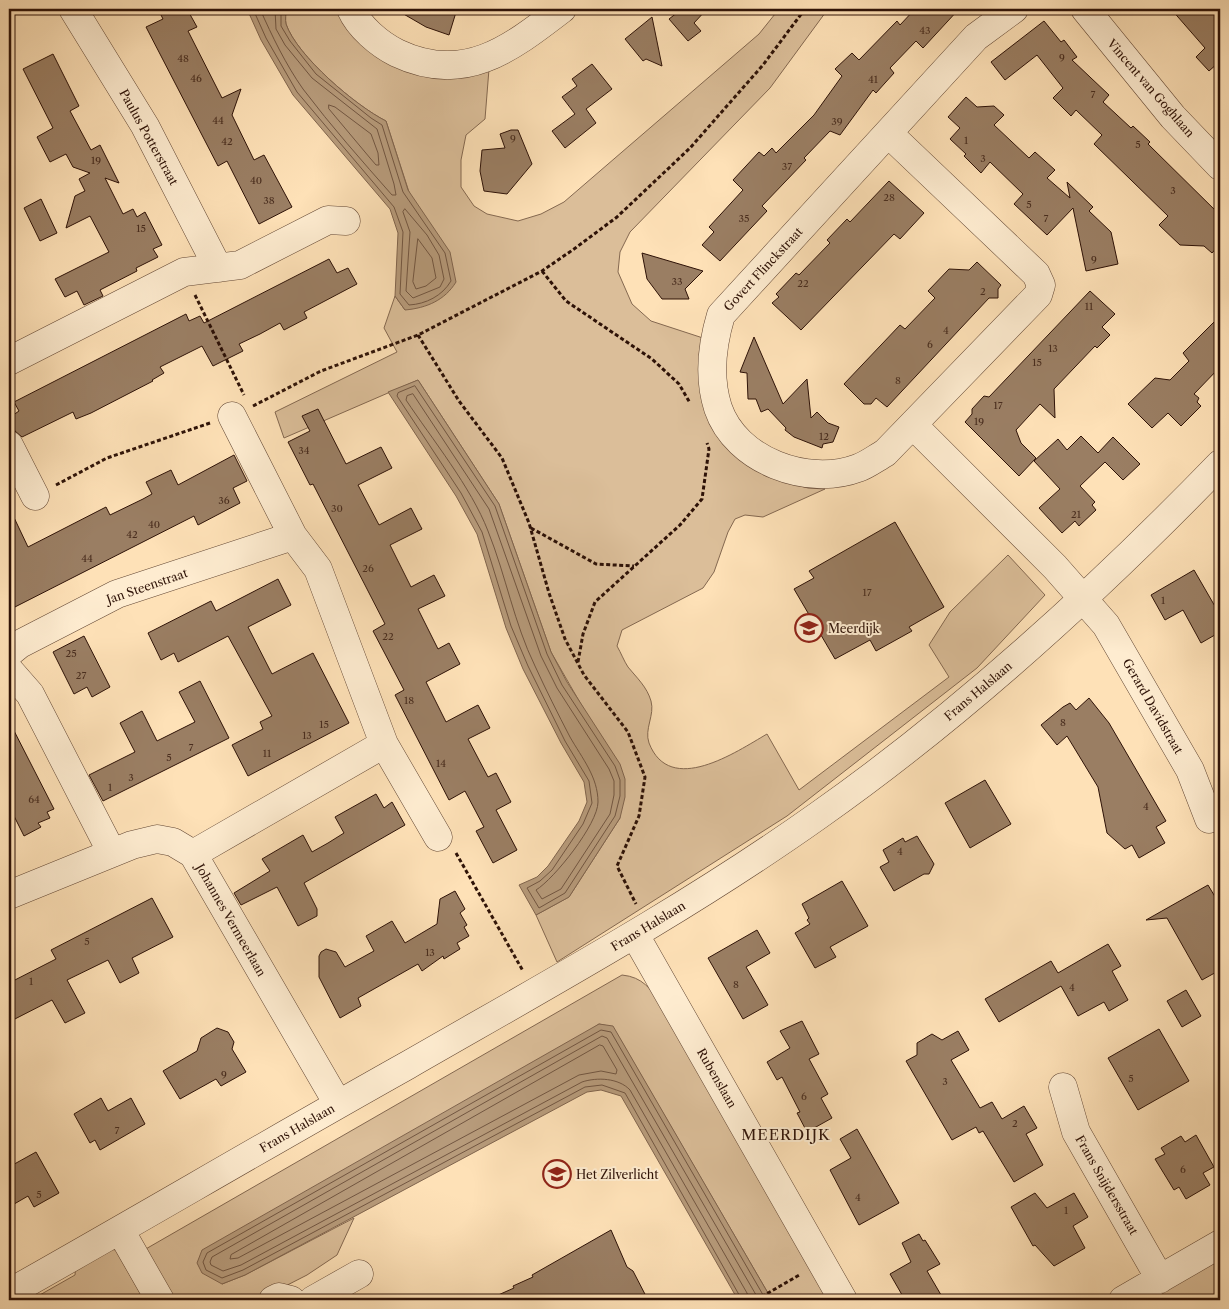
<svg xmlns="http://www.w3.org/2000/svg" width="1229" height="1309" viewBox="0 0 1229 1309" font-family="'Libre Caslon Text',serif">
	<rect width="100%" height="100%" fill="#fee1b7"/>
	<filter id="stains"><feTurbulence type="fractalNoise" baseFrequency=".004" numOctaves="4"/><feColorMatrix values="0 0 0 0 .2 0 0 0 0 .09 0 0 0 0 .02 0 0 0 .5 -.17"/></filter>
	<radialGradient id="worn" r=".72"><stop offset=".6" stop-color="#630" stop-opacity="0"/><stop offset="1" stop-color="#630" stop-opacity=".3"/></radialGradient>
	<path fill="#dbbe99" stroke="#846850" d="M286,9H342L366,41L489,69L485,119L466,135L461,160V187L474,206L487,214L518,221L541,214L564,202L759,34L779,9H828L770,88L630,232L620,252L618,272L632,304L651,321L706,339L704,364L775,479L808,488L825,489L763,517L745,515L735,519L728,532L714,572L703,588L622,630L617,646C621,653 624,661 628,667C637,678 647,687 651,701C655,715 644,729 649,743C670,797 736,752 767,734L799,790L949,677L929,645L950,612L1008,555L1045,595L977,668L787,816L557,962L536,915L569,897L620,818L586,713L551,652L499,504L418,380L284,438L275,412L397,352L384,328L395,296L405,310L410,195L386,121C356,106 297,56 286,24C285,20 286,13 286,9Z
		M622,975C643,977 650,989 662,1004L833,1300H772L613,1027L599,1024L222,1284L245,1275L354,1218L337,1255L307,1275L258,1300H174L144,1250Z
		M108,1249L116,1250L144,1300H31L75,1275L76,1265Z
		M1220,1258V1293L1208,1300H1148Z"/>
	<path fill="#b79b7b" stroke="#80644d" d="M247,9H286C286,13 285,20 286,24C297,56 356,106 386,121L408,190L450,252L456,282C445,300 427,308 405,310L395,296L398,233L390,209L293,95L261,40Z
		M418,380L499,504L551,652L567,682L620,764L625,779V797L620,818L569,897L536,915L519,885L537,877L548,866L579,821L587,802L584,782L561,743L523,669L506,628L477,534L456,496L388,392Z
		M599,1024L613,1026L772,1300H738L621,1096L601,1090L587,1092L245,1275L222,1284L202,1273L197,1263L202,1250Z"/>
	<g fill="none" stroke-linecap="round" stroke-linejoin="round">
		<path stroke="#725641" stroke-width="1" d="M253,9L266,38L297,92L394,207L403,232L400,294L409,305C426,304 442,296 451,281L445,253L403,192L382,125L371,118L316,74L290,41L281,26V9
			M260,9C272,36 286,65 303,89C331,126 362,161 392,195H396L394,184L377,129L312,78L285,45L276,29L275,9
			M329,105L335,107L371,134L378,153L379,165H376L370,158L329,109Z
			M405,209L427,235L439,255L444,279L440,287L413,298L406,291L410,232L403,212Z
			M418,239L432,258L436,278L426,286L416,289L413,282Z
			M415,386L495,506L547,654L562,685L615,766L620,780V796L615,816L565,893L539,908L527,888L540,881L552,870L583,824L592,803L589,781L565,741L528,666L511,626L482,532L461,493L397,396L398,393Z
			M413,394L489,509L541,656L557,688L609,769L614,781V795L610,814L561,889L542,899L536,890C554,879 598,824 598,802C598,777 582,758 570,737C558,714 546,690 535,666C514,623 506,576 488,531C471,487 432,439 406,400L407,396Z
			M600,1045L603,1046L617,1070L616,1074L601,1071L579,1075L238,1258L230,1259L231,1255Z
			M742,1300L625,1093L602,1085L585,1087L243,1270L222,1278L206,1270L203,1262L207,1253L601,1030L611,1032L766,1300
			M749,1300L747,1293L630,1090C619,1078 597,1077 582,1082L241,1265L223,1271L211,1265L210,1262L212,1257L602,1036L607,1038L759,1300"/>
	</g>
	<path fill="#9a7e63" stroke="#2e1207" d="M158,9H187L197,27L188,31L222,98L241,89L232,115L254,160L264,155L292,207L259,224L227,161L218,166L146,27L163,19Z
		M395,9H457L449,35L426,27Z
		M682,9H707L694,23L701,31L688,41L669,19Z
		M915,9H959L923,48L916,41L890,68L894,73L876,93L873,90L840,135L830,131L804,158L806,160L762,206L767,211L720,261L702,245L714,232L709,227L743,190L733,180L759,152L764,156L772,148L776,153L814,115L842,76L835,69L852,53L859,60L897,21L900,25Z
		M1171,9H1212L1220,17V66L1218,63L1209,71L1196,57L1205,48Z
		M652,17L662,66L646,59L643,61L625,39Z
		M1044,21L1061,42L1064,40L1077,57L1072,60L1109,95L1103,102L1131,128L1133,126L1150,142L1148,144L1220,215V244L1212,253L1204,246L1180,245L1159,225L1168,216L1094,144L1102,135L1076,110L1071,116L1053,98L1063,88L1037,55L1005,80L991,62Z
		M53,54L79,106L70,111L91,150L100,145L119,183L105,178L123,214L133,209L137,217L145,212L162,245L153,249L158,257L136,268L137,271L100,290L103,296L84,305L77,291L65,297L55,279L109,252L90,216L66,228L75,196L85,191L79,179L90,173L73,167L66,154L50,162L37,137L53,128L23,69Z
		M592,64L612,89L586,109L596,123L565,148L552,131L575,114L562,97L577,86L572,79Z
		M966,97L977,107L994,106L1004,115L994,125L1029,158L1035,152L1055,170L1047,178L1070,198L1067,182L1093,207L1089,211L1111,232L1118,264L1086,271L1073,208L1047,235L1014,204L1023,194L990,162L981,173L964,156L966,154L950,139L960,128L948,117Z
		M511,130H518L532,164L507,194L484,191L480,171L482,150L505,148L500,134Z
		M889,181L924,213L900,239L894,234L801,330L772,303L779,297L776,294L796,273L799,275L830,243L827,240L847,219L850,222Z
		M41,199L57,233L40,241L24,208Z
		M642,253L703,271L685,289L689,299H662L647,279Z
		M329,259L337,273L348,268L357,284L304,312L307,318L284,330L280,323L260,334L239,344L243,351L213,366L202,346L160,367L164,373L152,380L153,381L91,413L76,419L73,412L22,437L15,431L9,418L19,411L14,402L186,314L189,321L200,316L204,323Z
		M977,262L1001,285L998,289V298H989L887,407L876,398L871,404H864L844,384L900,325L905,329L935,298L928,291L949,269L969,270Z
		M1090,291L1115,314L1102,327L1110,335L1097,348L1095,346L1054,389L1055,418L1040,404L1016,430L1021,443L1036,458L1019,476L965,422L972,414V409L984,396L989,397Z
		M1220,316V367L1194,394L1199,398L1197,402L1201,406L1181,426L1168,413L1152,428L1128,404L1155,378L1170,380L1189,361L1183,353Z
		M754,337L783,404L807,379L811,418L817,412L828,423L839,427L833,442L823,444L822,448L794,437L785,430L786,428L768,409L761,412L756,399H748L747,373L740,372Z
		M318,409L346,464L381,447L392,468L358,485L379,525L411,508L422,529L390,545L411,587L434,575L445,596L418,609L438,649L449,643L460,664L426,682L446,722L478,705L490,728L468,739L488,777L496,773L511,802L496,810L517,850L493,863L476,831L484,827L465,791L449,800L395,695L404,690L373,631L385,624L313,484L310,485L288,442L310,431L302,416Z
		M1081,436L1098,453L1113,437L1140,464L1123,480L1105,462L1080,486L1095,502L1092,505L1096,510L1079,526L1075,521L1062,533L1039,508L1060,489L1034,461L1058,439L1067,450Z
		M234,455L247,481L233,488L240,503L198,525L194,516L9,610V507L28,547L106,507L110,515L143,499L152,494L146,482L171,470L178,485Z
		M895,522L944,607L909,627L912,631L876,651L870,640L835,659L794,589L814,578L809,571Z
		M1194,570L1220,615V632L1201,643L1183,610L1165,620L1151,595Z
		M278,579L291,605L248,627L272,674L313,653L349,723L248,776L232,745L263,729L260,722L272,716L228,636L178,662L174,653L161,660L148,633L211,601L216,611Z
		M84,636L110,687L92,697L87,687L74,694L53,652Z
		M200,681L229,738L103,801L89,775L135,752L120,723L142,711L157,741L195,722L179,692Z
		M1089,698L1109,723L1166,821L1156,827L1165,843L1139,858L1132,845L1125,849L1107,833L1098,787L1067,736L1057,745L1041,725L1063,707L1070,703L1076,710Z
		M9,721L54,809L47,812L50,818L38,823L41,827L24,836L9,806Z
		M985,780L1011,824L970,848L945,803Z
		M376,794L384,808L392,802L405,825L304,883L317,909V916L298,926L277,887L241,905L234,893L270,871L262,859L303,835L312,852L328,843L344,833L335,817Z
		M917,836L934,864L929,874H924L894,891L880,867L889,862L883,850L903,838L905,842Z
		M842,881L868,926L830,947L836,957L815,968L795,933L810,924L807,920L809,918L802,904Z
		M1208,885L1220,905V970L1202,980L1167,918L1146,920Z
		M455,891L465,909L460,913L467,925L464,927L469,936L457,943L460,949L444,959L443,956L422,971L418,964L358,998L361,1006L340,1018L319,977V956L321,952L326,949L336,952L345,967L374,951L366,936L392,921L405,943L437,924L440,899Z
		M152,898L173,937L132,958L139,973L120,983L108,960L67,980L85,1013L65,1023L52,1000L9,1022V983L56,959L51,950Z
		M757,930L770,953L746,967L768,1005L743,1019L708,958Z
		M1108,944L1121,966L1112,971L1128,1000L1109,1011L1104,1002L1078,1016L1061,986L999,1022L985,999L1051,961L1058,973Z
		M1186,990L1201,1016L1182,1027L1167,1001Z
		M802,1021L819,1054L809,1059L828,1094L821,1098L832,1118L807,1132L797,1113L800,1112L782,1077L777,1080L767,1062L790,1048L780,1031Z
		M217,1028L228,1032L234,1042L232,1049L246,1072L221,1086L216,1079L180,1099L163,1071L197,1051L201,1038Z
		M1159,1029L1189,1081L1138,1110L1108,1058Z
		M958,1031L969,1050L951,1060L980,1108L992,1102L1002,1119L1024,1106L1037,1128L1026,1134L1043,1165L1014,1182L983,1131L979,1133L976,1127L952,1140L906,1061L917,1055V1043L932,1034L942,1040Z
		M101,1098L108,1111L131,1098L145,1124L100,1150L95,1140L90,1143L74,1114Z
		M857,1129L899,1203L859,1225L830,1170L851,1158L840,1139Z
		M1196,1135L1214,1167L1203,1173L1210,1185L1186,1199L1179,1187L1174,1190L1155,1159L1165,1154L1161,1148L1181,1136L1185,1142Z
		M36,1152L59,1193L34,1207L28,1196L9,1207V1167Z
		M1035,1193L1047,1208L1074,1193L1088,1217L1073,1226L1085,1248L1054,1266L1035,1245L1033,1246L1011,1207Z
		M611,1230L627,1267L633,1271L648,1300H487L514,1288L513,1286L533,1277L532,1275Z
		M919,1234L923,1241L925,1240L940,1264L927,1271L944,1300H905L890,1274L911,1262L902,1243Z"/>
	<g fill="none" stroke-linecap="round" stroke-linejoin="round">
		<defs>
			<path id="minor" d="M73,9L145,126L218,268
				M351,9C359,27 379,44 397,53C464,85 510,49 562,9
				M1085,9L1173,117L1220,166
				M888,133L1036,274L1041,285L1038,295L885,453C876,458 867,465 858,468C808,487 736,461 718,408C708,377 712,345 721,315L976,37L1014,9
				M9,361L184,272L240,265L328,220L346,221
				M232,416L293,536L318,569L384,744L438,837
				M913,425L1055,567L1106,625L1190,770L1209,819
				M9,445L35,496
				M9,653L20,644L117,594L293,536
				M9,670L30,694L112,853
				M193,854L384,744
				M9,895L132,845L157,839L173,842L193,854L338,1104
				M635,935L843,1300
				M1063,1087L1076,1132L1160,1279
				M120,1230L160,1300
				M9,1293C142,1218 274,1140 408,1065C547,985 688,908 819,815C965,712 1096,592 1220,464
				M273,1300L279,1297L291,1300
				M313,1300L359,1274
				M1123,1300L1220,1244"/>
		</defs>
		<use href="#minor" stroke="#624633" stroke-width="29"/>
		<path stroke="#2e1207" stroke-width="3" stroke-dasharray="4 2.5" stroke-linecap="butt" d="M542,271L566,301L652,359L679,384L690,403
			M195,295L244,395
			M418,335L459,401L502,458L529,523L549,593L565,639L584,675L628,732L645,777L639,816L617,866L636,904
			M253,406L321,371L418,335L542,271L574,249L617,217L690,148L763,65L805,9
			M56,485L107,458L210,423
			M531,528L596,564L634,566
			M578,662L583,634L595,602L680,525L702,499L709,449L707,443
			M456,853L523,971
			M756,1300L801,1274"/>
		<use href="#minor" stroke="#feecd0" stroke-width="28"/>
	</g>
	<defs>
		<symbol id="school-ring" viewBox="-11 -11 22 22"><circle r="9.5" fill="#feecd0" stroke="#8f2418" stroke-width="1.5"/><path d="M0-5L7-2L0 1L-7-2ZM-4 1L0 2.5L4 1V4Q0 6-4 4Z" fill="#8f2418"/></symbol>
	</defs>
	<g fill-rule="evenodd">
		<use href="#school-ring" x="793" y="612" width="32" height="32"/>
		<use href="#school-ring" x="541" y="1158" width="32" height="32"/>
	</g>
	<g text-anchor="middle" dominant-baseline="central" stroke-width="4" stroke-linejoin="round" paint-order="stroke">
		<g font-size="10" fill="#492d1e">
			<text x="925" y="30">43</text>
			<text x="1062" y="57">9</text>
			<text x="183" y="58">48</text>
			<text x="196" y="78">46</text>
			<text x="873" y="79">41</text>
			<text x="1093" y="94">7</text>
			<text x="218" y="120">44</text>
			<text x="837" y="121">39</text>
			<text x="513" y="138">9</text>
			<text x="966" y="140">1</text>
			<text x="227" y="141">42</text>
			<text x="1138" y="144">5</text>
			<text x="983" y="158">3</text>
			<text x="96" y="160">19</text>
			<text x="787" y="166">37</text>
			<text x="256" y="180">40</text>
			<text x="1173" y="190">3</text>
			<text x="889" y="197">28</text>
			<text x="269" y="200">38</text>
			<text x="1029" y="204">5</text>
			<text x="744" y="218">35</text>
			<text x="1046" y="218">7</text>
			<text x="141" y="228">15</text>
			<text x="1094" y="259">9</text>
			<text x="677" y="281">33</text>
			<text x="803" y="283">22</text>
			<text x="983" y="291">2</text>
			<text x="1089" y="306">11</text>
			<text x="946" y="330">4</text>
			<text x="930" y="344">6</text>
			<text x="1053" y="348">13</text>
			<text x="1037" y="362">15</text>
			<text x="898" y="380">8</text>
			<text x="998" y="405">17</text>
			<text x="979" y="421">19</text>
			<text x="824" y="436">12</text>
			<text x="304" y="450">34</text>
			<text x="224" y="500">36</text>
			<text x="337" y="508">30</text>
			<text x="1076" y="514">21</text>
			<text x="154" y="524">40</text>
			<text x="132" y="534">42</text>
			<text x="87" y="558">44</text>
			<text x="368" y="568">26</text>
			<text x="867" y="592">17</text>
			<text x="1163" y="600">1</text>
			<text x="388" y="636">22</text>
			<text x="71" y="653">25</text>
			<text x="81" y="675">27</text>
			<text x="409" y="700">18</text>
			<text x="1063" y="722">8</text>
			<text x="324" y="724">15</text>
			<text x="307" y="735">13</text>
			<text x="191" y="747">7</text>
			<text x="267" y="753">11</text>
			<text x="169" y="757">5</text>
			<text x="441" y="763">14</text>
			<text x="131" y="777">3</text>
			<text x="110" y="787">1</text>
			<text x="34" y="799">64</text>
			<text x="1146" y="806">4</text>
			<text x="900" y="851">4</text>
			<text x="87" y="941">5</text>
			<text x="430" y="952">13</text>
			<text x="31" y="981">1</text>
			<text x="736" y="984">8</text>
			<text x="1072" y="987">4</text>
			<text x="224" y="1074">9</text>
			<text x="1131" y="1078">5</text>
			<text x="945" y="1081">3</text>
			<text x="804" y="1096">6</text>
			<text x="1015" y="1123">2</text>
			<text x="117" y="1130">7</text>
			<text x="1183" y="1169">6</text>
			<text x="39" y="1194">5</text>
			<text x="858" y="1197">4</text>
			<text x="1066" y="1210">1</text>
		</g>
		<g font-size="12" fill="#2e1207" stroke="#feecd0">
			<text transform="translate(1151 88) rotate(49)">Vincent van Goghlaan</text>
			<text transform="translate(149 137) rotate(61)">Paulus Potterstraat</text>
			<text transform="translate(763 269) rotate(-47)">Govert Flinckstraat</text>
			<text transform="translate(147 586) rotate(-19)">Jan Steenstraat</text>
			<text transform="translate(978 691) rotate(-40)">Frans Halslaan</text>
			<text transform="translate(1153 706) rotate(60)">Gerard Davidstraat</text>
			<text transform="translate(231 920) rotate(60)">Johannes Vermeerlaan</text>
			<text transform="translate(648 926) rotate(-31)">Frans Halslaan</text>
			<text transform="translate(717 1078) rotate(60)">Rubenslaan</text>
			<text transform="translate(297 1128) rotate(-30)">Frans Halslaan</text>
			<text transform="translate(1107 1185) rotate(60)">Frans Snijdersstraat</text>
		</g>
		<g font-size="12" fill="#2e1207" stroke="#feecd0" text-anchor="start">
			<text x="828" y="628">Meerdijk</text>
			<text x="576" y="1174">Het Zilverlicht</text>
		</g>
		<g font-size="15" letter-spacing="1" fill="#2e1207" stroke="#feecd0">
			<text x="786" y="1134">MEERDIJK</text>
		</g>
	</g>
	<rect width="1229" height="1309" fill="none" stroke="#fee1b7" stroke-width="30"/>
	<rect x="10" y="10" width="1209" height="1289" fill="none" stroke="#2e1207" stroke-width="2.5"/>
	<rect x="15" y="15" width="1199" height="1279" fill="none" stroke="#2e1207"/>
	<rect width="100%" height="100%" filter="url(#stains)"/>
	<rect width="100%" height="100%" fill="url(#worn)"/>
</svg>
